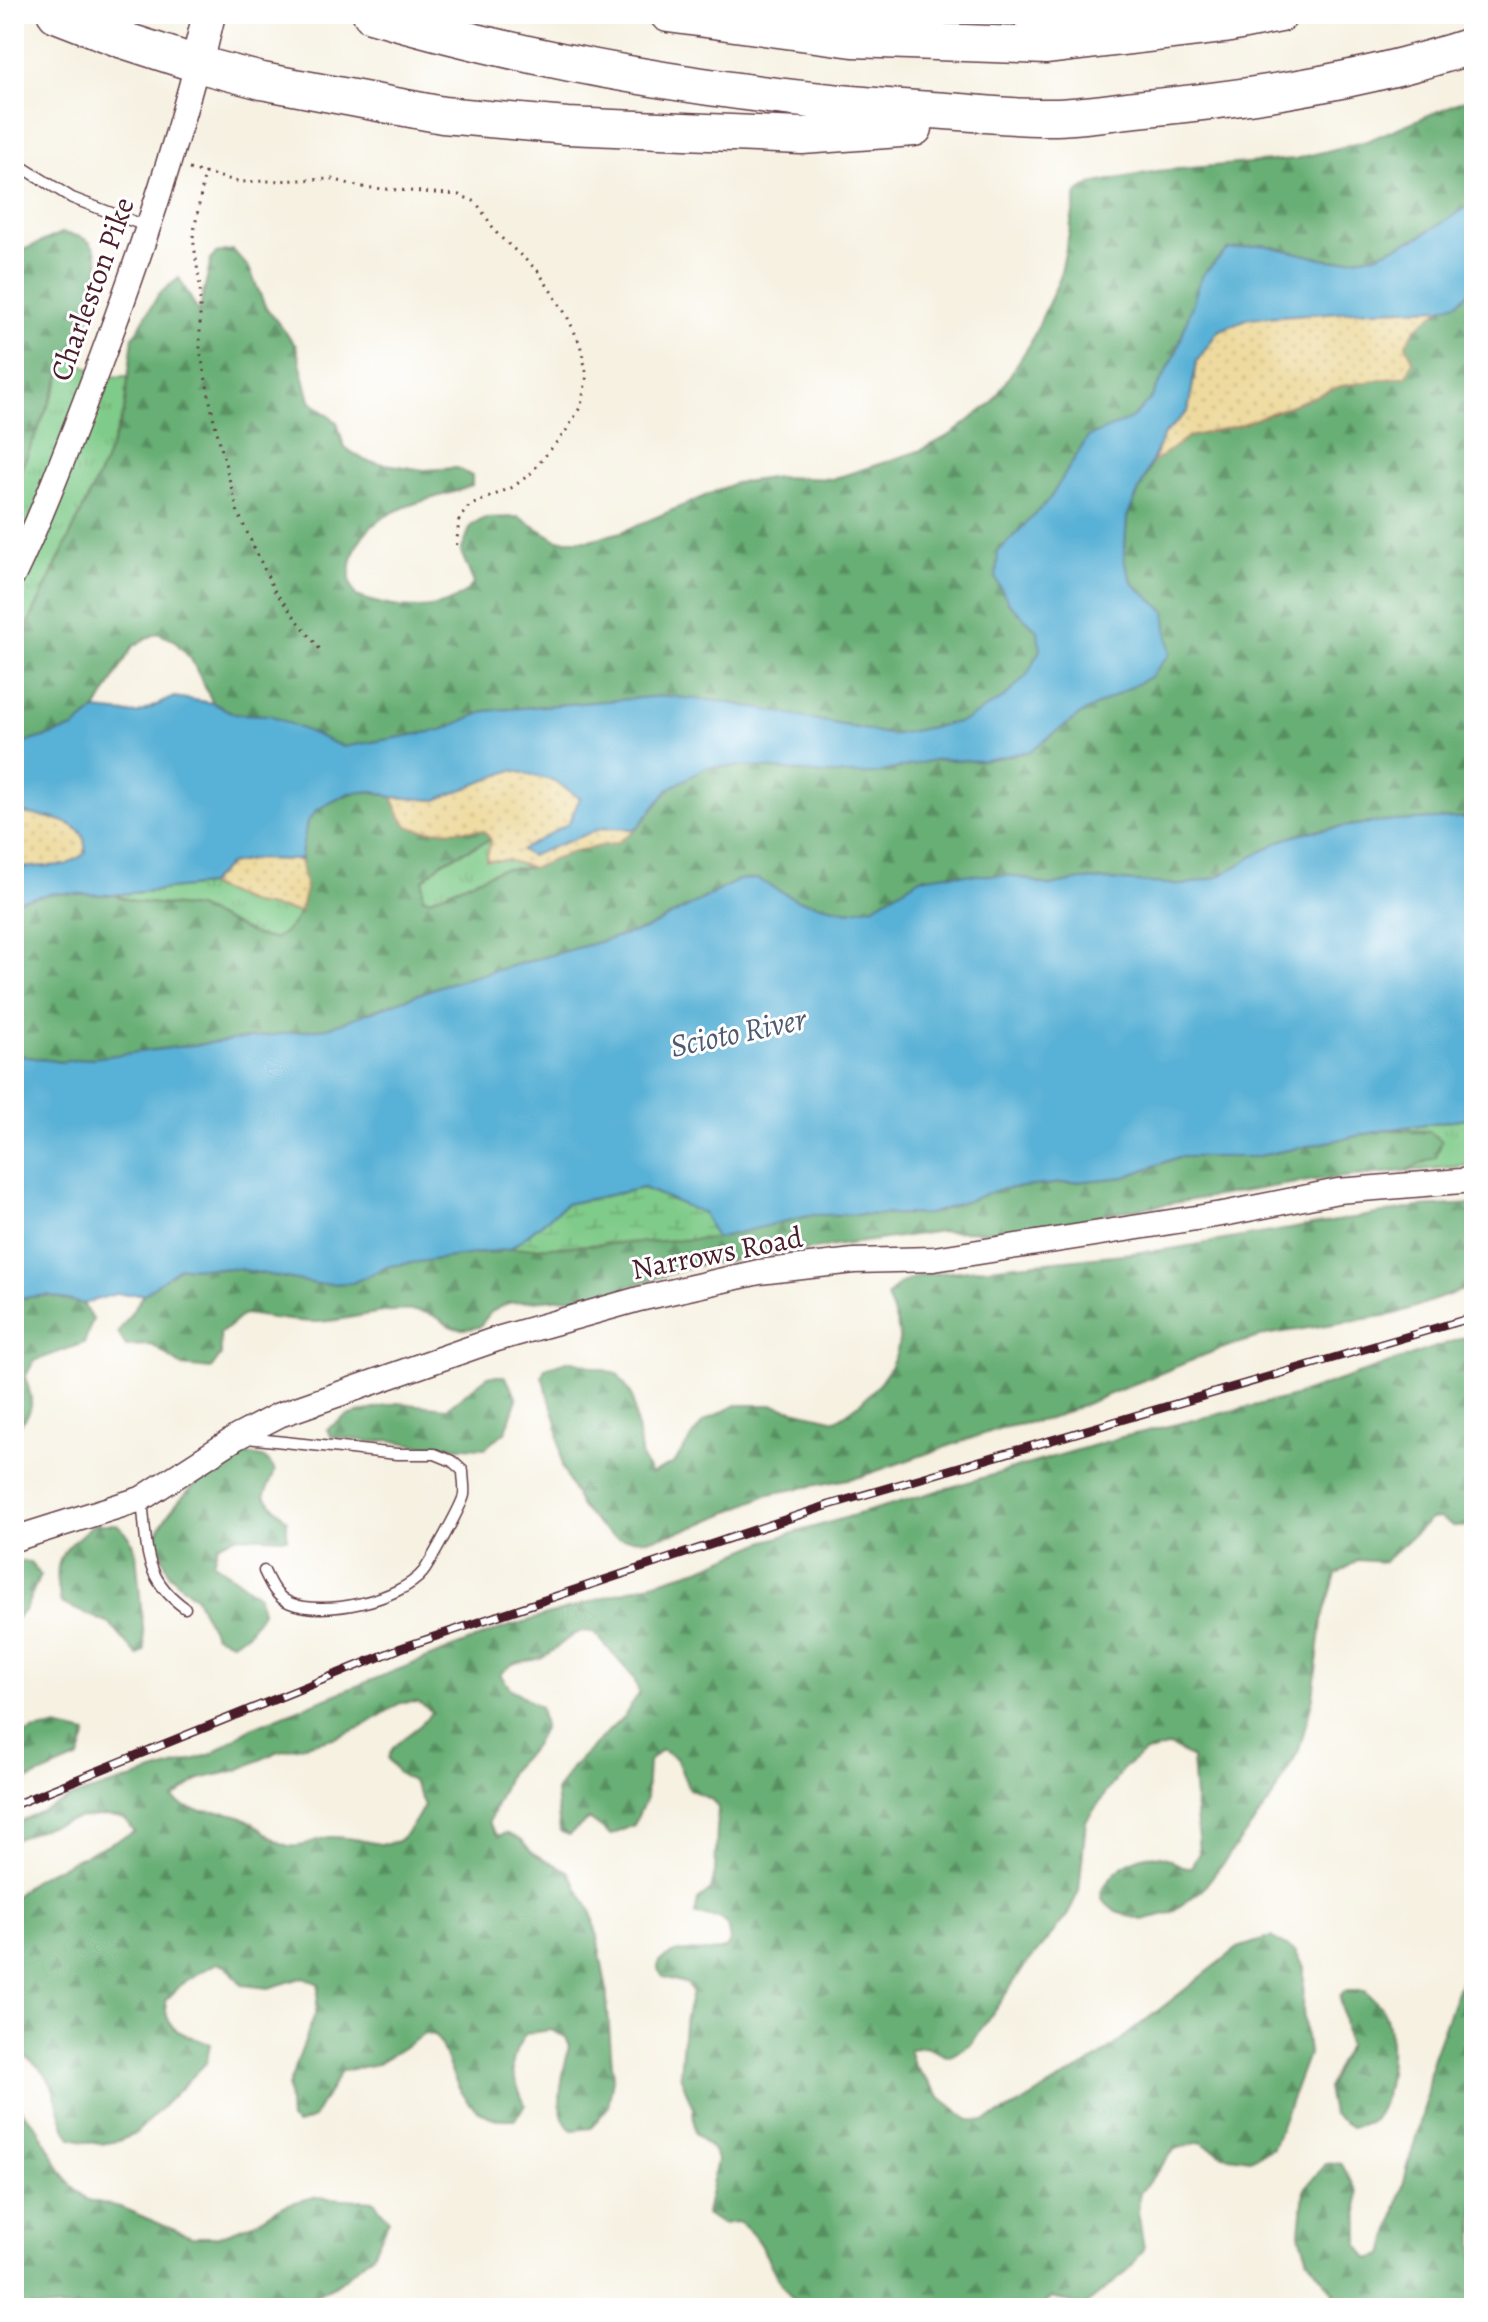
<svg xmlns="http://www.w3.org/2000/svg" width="1488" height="2322" viewBox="0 0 1488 2322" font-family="Alegreya,serif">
	<defs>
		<pattern id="grass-tufts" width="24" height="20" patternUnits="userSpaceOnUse" patternTransform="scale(2)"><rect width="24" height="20" fill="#7fcb89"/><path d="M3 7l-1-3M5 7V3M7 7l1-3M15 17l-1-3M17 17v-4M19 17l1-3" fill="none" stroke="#6fae76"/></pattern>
		<pattern id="forest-firs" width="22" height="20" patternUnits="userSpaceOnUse" patternTransform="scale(2)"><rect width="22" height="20" fill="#67af75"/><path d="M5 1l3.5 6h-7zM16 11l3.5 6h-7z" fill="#578e60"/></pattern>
		<pattern id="wetland-marsh" width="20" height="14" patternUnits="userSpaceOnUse" patternTransform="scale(2)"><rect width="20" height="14" fill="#7fcb89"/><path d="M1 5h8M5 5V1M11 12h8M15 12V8" fill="none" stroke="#6fae76"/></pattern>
		<pattern id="sand-dots" width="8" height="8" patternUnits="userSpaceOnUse" patternTransform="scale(2)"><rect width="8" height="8" fill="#eeda9e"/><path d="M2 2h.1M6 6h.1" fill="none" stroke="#cebb88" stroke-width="1.8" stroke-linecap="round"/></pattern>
	</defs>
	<rect width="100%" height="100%" fill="#fff"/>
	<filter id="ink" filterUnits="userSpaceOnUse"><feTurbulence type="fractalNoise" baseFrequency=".0125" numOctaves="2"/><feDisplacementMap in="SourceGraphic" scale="16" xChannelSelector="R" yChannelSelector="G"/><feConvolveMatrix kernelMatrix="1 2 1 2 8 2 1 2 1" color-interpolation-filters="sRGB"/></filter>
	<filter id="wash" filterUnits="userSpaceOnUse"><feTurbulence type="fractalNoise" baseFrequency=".006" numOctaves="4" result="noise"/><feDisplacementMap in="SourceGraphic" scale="32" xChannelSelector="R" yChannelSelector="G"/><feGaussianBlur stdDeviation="1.8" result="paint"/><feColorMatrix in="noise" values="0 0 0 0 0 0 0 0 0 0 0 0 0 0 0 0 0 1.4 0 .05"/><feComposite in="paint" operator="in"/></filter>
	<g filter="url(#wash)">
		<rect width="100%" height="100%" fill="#f6f1e1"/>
		<path fill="url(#grass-tufts)" stroke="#64755a" stroke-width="2" d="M97,280L80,363L104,377L129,376L124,412L104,464L14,654V485L65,368Z
			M491,839L486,860H507L533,868L501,869L431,899L423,898V880L444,861Z
			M207,885L253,904L300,912L290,930L274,939L258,936L197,908L138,902L113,895Z
			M1474,1117L1472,1153L1474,1165L1405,1171L1436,1157L1429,1131L1386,1130Z"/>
		<path fill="url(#forest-firs)" stroke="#586750" stroke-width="2" fill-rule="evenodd" d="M1474,96V203L1419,237L1376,255L1333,261L1263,245L1227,250L1202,275L1176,354L1151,399L1131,419L1088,437L1049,500L998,552L1008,602L1038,631L1040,650L1027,676L1005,697L964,721L892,735L726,702L664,696L486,711L442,730L343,747L270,716L235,714L219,707L213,703L191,659L174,640L157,633L133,646L96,710L74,728L14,746V654L104,464L124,412L133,337L159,294L179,278L199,313L211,260L216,253L233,250L249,268L265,306L296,346L310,401L337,422L344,447L366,461L424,470L457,468L472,476V485L463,489C421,503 363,510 352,560C349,575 348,581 356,596C393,610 446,618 474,583L461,552L471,526L485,518L519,517L557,540H589L622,532L735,483L778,477L833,479L922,450L952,434L992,403L1030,344L1060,278L1077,193L1091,184L1157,171L1295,159L1367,141Z
			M62,233C81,236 94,238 98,259C101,278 89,301 83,319C62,375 38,430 14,485V254Z
			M1474,288V817L1377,822L1307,832L1280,841L1218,877L1184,885L1087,879L1050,886L1015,876L921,878L874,907L849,911L797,900L757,879L739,880L646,929L443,985L327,1028L61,1062L14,1055V901L54,893L113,895L138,902L197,908L258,936L274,939C334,904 277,848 316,811C322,806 331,802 338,799C357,789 373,790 392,797C396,805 400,819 407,825C420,835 464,828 484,831L491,839L444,861L423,880V898L430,899L501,869L533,868L575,851L617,843L636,829L670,788L707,767L748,766L824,774H873L938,759L981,761L1030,751L1082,713L1165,611L1133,584L1124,561L1127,517L1152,463L1188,437L1240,425L1341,386L1406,376C1406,366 1403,352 1406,344C1412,320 1456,304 1474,288Z
			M1386,1130L1429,1131L1442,1141L1436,1157L1405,1171L1315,1180L1099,1215L1041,1232L942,1231L698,1265L602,1295L508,1303L491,1312L479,1327C442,1335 448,1316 423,1312C386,1306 354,1320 318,1322C294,1322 268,1317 244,1314L220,1334L221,1355L211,1369L182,1366L152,1345L126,1346L118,1333L144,1294L180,1267L239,1269L317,1284L352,1283L389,1266L413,1260L510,1249L716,1238L812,1215L929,1214L1001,1189L1125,1177L1178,1157H1254Z
			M1474,1204V1286L1395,1314L1265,1335L1217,1350L1049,1419L1001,1428L859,1477L769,1494L692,1528L647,1540L617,1538L601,1528L581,1507L562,1467L557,1423L542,1376L545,1368L570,1360L618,1374L632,1396L642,1459L651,1474L674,1463L704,1421L736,1405H772L836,1420C863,1405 895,1373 899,1341C901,1329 891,1309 887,1297L899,1284L921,1275L1171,1249L1418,1207Z
			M48,1295L83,1304L93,1319L84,1343L34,1361L25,1377C34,1401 35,1413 14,1430V1299Z
			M1474,1334V1526L1455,1527L1440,1518L1431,1519L1384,1562L1358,1560L1336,1575L1322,1620L1313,1697L1299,1750L1269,1803L1202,1890L1170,1913L1142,1920L1116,1912L1103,1901L1101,1892C1112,1872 1135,1852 1160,1856C1172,1858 1178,1868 1191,1867L1199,1853L1192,1758L1170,1746L1144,1753L1124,1768L1086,1821L1079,1891L1067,1916L1025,1966L971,2044L949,2057L926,2047L909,2049L914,2065L941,2098L969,2120L985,2121L1017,2106L1099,2057L1238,1948L1271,1937L1295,1951L1304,1967L1303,2011L1308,2054L1273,2148L1250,2159L1223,2155L1200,2142L1175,2149L1140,2193L1138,2212L1144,2249L1127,2272L1084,2306L1051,2297L1039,2308H795V2303C789,2294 781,2285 776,2275C766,2256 758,2234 738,2222L721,2224L706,2214L717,2160L714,2151L695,2133L693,2108L680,2075L684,2025L692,1992L688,1984L663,1977L658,1969L659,1961C691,1940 698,1960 726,1948L730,1941L727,1924L720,1918L695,1915L698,1900L711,1890L715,1873L718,1808L712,1800L689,1789L676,1758L661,1750L648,1762L646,1798L634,1825L611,1835L589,1819L568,1835L560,1831L556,1792L571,1768L625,1715L639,1693L634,1678L595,1633C571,1625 560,1651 540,1658C520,1665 519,1656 500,1674L510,1688L540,1707L544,1727L534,1746L510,1771L489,1822L498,1836L506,1833L522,1840L532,1853L568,1871L593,1915L606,1986L613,2079L608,2107L591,2128L572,2130C550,2113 565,2070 569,2045L566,2037L551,2030L526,2033C505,2064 512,2073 525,2105L516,2119C508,2119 498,2120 491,2117C461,2109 450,2066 439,2041L434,2035L425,2034L377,2064L341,2071L313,2118L297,2125L290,2120L288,2087L316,2011L319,1984L304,1977L269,1988L242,1985L226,1965L217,1963L184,1982L165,2001C166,2035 182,2032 210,2044L206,2063L136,2133L119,2141L100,2144L71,2138C59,2120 59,2102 51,2084C45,2070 27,2056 14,2049V1957L18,1938L14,1929V1897L36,1878L134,1832L124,1818C88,1811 47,1825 14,1840V1824L70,1798L212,1754L251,1728L498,1630L702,1568L766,1541L1122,1437L1291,1397ZM418,1702L431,1711C423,1731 392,1738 388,1759L398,1773L413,1782L424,1805C393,1866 385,1838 333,1837C317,1836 303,1851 285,1845C268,1839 255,1820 237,1815C212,1808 195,1817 173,1799L200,1779L238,1770L277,1752L337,1737L362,1727L400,1703Z
			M488,1376H505L517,1398L506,1431L485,1448L416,1445L389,1440L372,1442L331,1436L327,1429L347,1416L397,1403L447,1408Z
			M240,1454C259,1456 265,1453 275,1471L264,1496L287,1520V1538L235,1536L218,1545L213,1562L259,1596L262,1612L247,1634L232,1642L215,1636L196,1598L170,1575L155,1537C171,1503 206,1470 240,1454Z
			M94,1524H117L129,1536L136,1552L145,1650L138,1656L110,1624L61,1603C52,1556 59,1554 94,1524Z
			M14,1561L30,1562L40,1575L25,1610L14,1620Z
			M55,1727L87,1734L79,1758L14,1786V1740L32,1731Z
			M1474,1945V2308H1345L1308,2259L1300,2234L1304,2190L1325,2164L1341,2163L1358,2193L1359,2245L1368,2259L1384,2255L1425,2104L1432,2060Z
			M1344,1991H1365C1370,1997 1378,2003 1382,2009C1396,2030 1391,2101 1374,2118C1369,2124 1359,2125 1351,2127L1332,2114L1327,2088L1348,2045L1340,1997Z
			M14,2102L37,2127L67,2181L88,2200L120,2207L191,2237H216L249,2225L288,2204L315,2197L374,2201L389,2220L373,2254L339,2283L293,2308H14Z"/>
		<path fill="url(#wetland-marsh)" stroke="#64755a" stroke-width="2" d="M643,1188L704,1213L716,1238L510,1249L566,1204Z"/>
		<path fill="url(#sand-dots)" stroke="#9c7c64" stroke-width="2" d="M1441,308L1416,328L1406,344L1413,360L1407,376L1341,386L1240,425L1188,437L1152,463L1164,434L1188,411L1197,361L1218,331L1249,318L1369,310Z
			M512,770L555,781L580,798L569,823L522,850L530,856L602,828L636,829L617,843L575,851L533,868L507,860H486L491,840L484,831C464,828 420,835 407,825C400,819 396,805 392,797L436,800Z
			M14,811C33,816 72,817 82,834C85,838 85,847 86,853L66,865L14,868Z
			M255,859L300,860L306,889L300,912L253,904L207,885L229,864Z"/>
		<path fill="#58b1d6" stroke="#516880" stroke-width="2" d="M1474,203V288L1457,303L1441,308L1369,310L1249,318L1218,331L1197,361L1188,411L1164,434L1127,517L1124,561L1133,584L1165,611L1170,654L1150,677L1082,713L1030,751L981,761L938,759L873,774H824L748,766L707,767L670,788L636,829L602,828L530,856L521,850L569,823L580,798L555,781L512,770L436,800L392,797L374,791L349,793L318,809L307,822L300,860L255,859L229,864L207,885L113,895L54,893L14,901V868L66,865L86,853C85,847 85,838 82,834C71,817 33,816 14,811V746L74,728L96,710L137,714L174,697L213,703L235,714L270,715L343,747L442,730L486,711L664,696L726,702L892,735L964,721L1005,697L1027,675L1040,650L1038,631L1008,602L996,579L998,552L1049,500L1088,437L1131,419L1151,399L1176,354L1202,275L1227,250L1263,245L1333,261L1376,255L1419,237Z
			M1474,817V1117L1386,1130L1254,1157H1178L1125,1177L1001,1189L929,1214L812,1215L716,1238L703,1213L643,1188L566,1204L510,1249L389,1266L352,1283L317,1284L239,1269L180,1267L144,1294H115L83,1304L48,1295L14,1299V1055L61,1062L327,1028L443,985L646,929L739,880L757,879L797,900L849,911L874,906L921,878L947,874L1015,876L1050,886L1087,879L1184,885L1218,877L1280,841L1307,832L1377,822Z"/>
	</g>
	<g filter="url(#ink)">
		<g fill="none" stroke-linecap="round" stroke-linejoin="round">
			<defs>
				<path id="service" d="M14,162L72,198L148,227
					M247,1438L397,1454H435L452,1461L463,1471C463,1478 465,1488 464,1495C462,1505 430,1563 423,1572C400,1600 324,1617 290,1603C276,1597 270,1584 264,1571
					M142,1501C148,1549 142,1577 185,1608"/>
				<path id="tertiary" d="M14,574C42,515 65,454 88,394C130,285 167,177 197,64
					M14,1539L141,1499L237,1437L279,1415L497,1339L639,1299L759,1272L854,1261L934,1259L1228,1213L1338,1191L1474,1180"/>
				<path id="primary" d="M197,64L209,14"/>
				<path id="motorway" d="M56,14L123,40L197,64L262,81L443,115L567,126L802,136L914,128
					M371,14C552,67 742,98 931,110C970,112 1012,118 1051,117C1079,117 1108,112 1136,109C1249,99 1366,81 1474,45
					M668,14L853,39L1047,46L1224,25L1280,14
					M1030,14L1122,20"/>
			</defs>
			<use href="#service" stroke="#643e46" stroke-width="13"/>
			<use href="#tertiary" stroke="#643e46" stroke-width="27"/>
			<use href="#primary" stroke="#643e46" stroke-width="35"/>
			<use href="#motorway" stroke="#643e46" stroke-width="39"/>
			<path stroke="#643e46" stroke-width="3" stroke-dasharray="2 6" stroke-linecap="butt" d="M189,169L240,182L332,179L361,187L459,195L476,202L498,235L538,271L567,316L580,344L587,375L581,406L566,431L530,474L513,487L469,506L459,519L456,551
				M205,172L193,237L200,287V350L213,416L238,513L274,590L322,652"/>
			<use href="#service" stroke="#fff" stroke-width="10"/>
			<use href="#tertiary" stroke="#fff" stroke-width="24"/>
			<use href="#primary" stroke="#fff" stroke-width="32"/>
			<use href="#motorway" stroke="#fff" stroke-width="36"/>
			<defs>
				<path id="rail" d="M14,1805L401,1648L829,1505L1474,1317"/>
			</defs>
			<use href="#rail" stroke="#4a1f2b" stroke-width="9"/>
			<use href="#rail" stroke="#fff" stroke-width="6" stroke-dasharray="18" stroke-linecap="butt"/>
		</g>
	</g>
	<g text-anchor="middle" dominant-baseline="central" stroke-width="6" stroke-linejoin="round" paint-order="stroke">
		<g font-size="30" fill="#4a1f2b" stroke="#fff">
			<text transform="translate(92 289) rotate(-70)">Charleston Pike</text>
			<text transform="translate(717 1253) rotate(-11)">Narrows Road</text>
		</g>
		<g font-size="32" font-style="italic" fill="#50596f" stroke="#fff">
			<text transform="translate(738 1032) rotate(-12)">Scioto River</text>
		</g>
	</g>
	<rect width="1488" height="2322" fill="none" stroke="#fff" stroke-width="48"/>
</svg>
